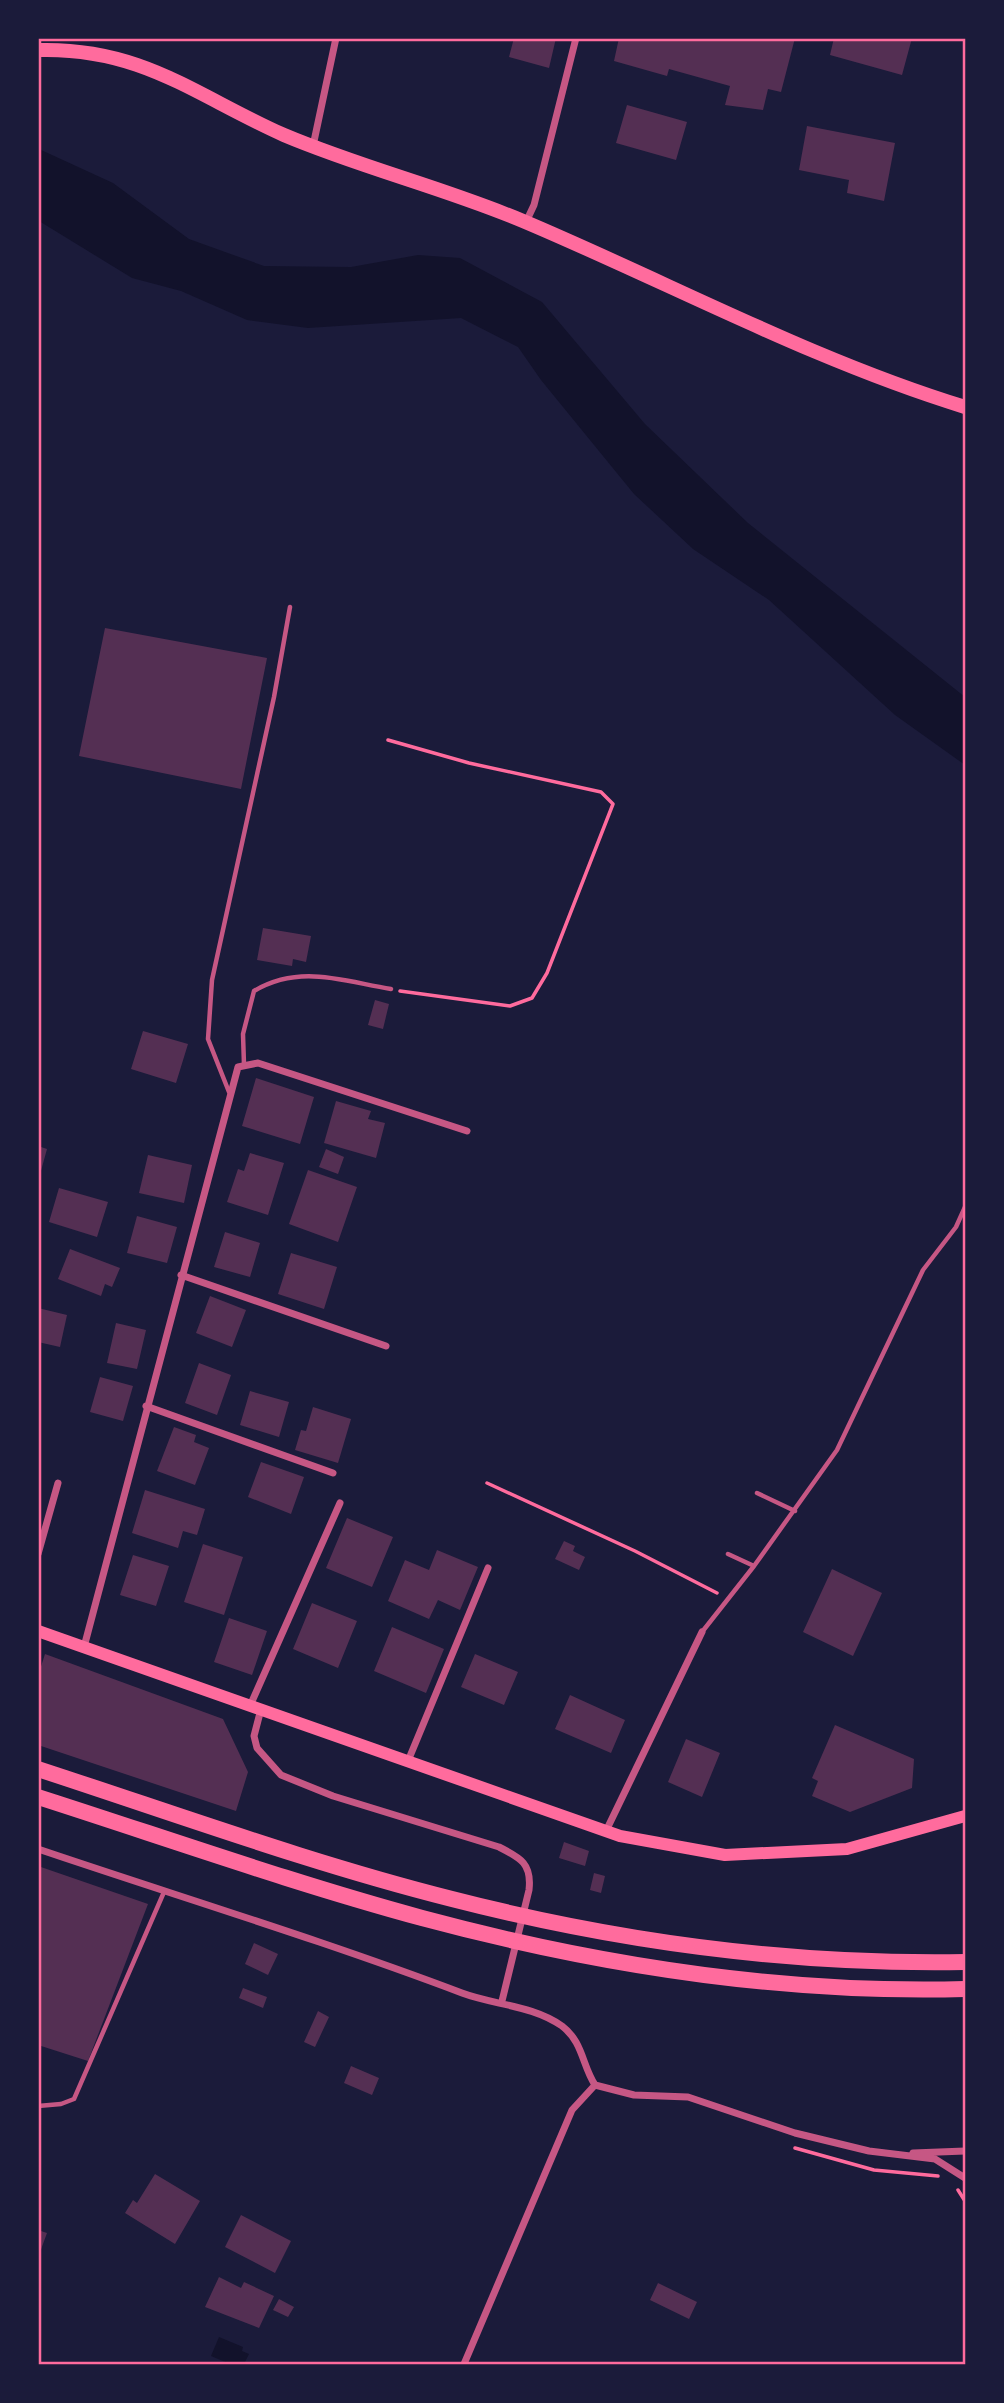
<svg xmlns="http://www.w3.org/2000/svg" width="1004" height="2403" viewBox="0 0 1004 2403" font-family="'DM Sans',sans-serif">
	<rect width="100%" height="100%" fill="#1b1b3a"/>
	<path fill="#12122b" d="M39,149L113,183L189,239L264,266L351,267L418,255L460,258L542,302L645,424L748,523L965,697V765L895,715L769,600L693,549L634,494L541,380L518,347L461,318L308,328L247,320L181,291L132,278L39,221Z
		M219,2337L243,2347L242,2351L249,2354L244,2364H230L211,2356Z"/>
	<path fill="#542f53" d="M514,38H556L549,68L509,57Z
		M619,38H795L781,92L768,89L763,110L725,105L730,86L669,69L667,76L614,61Z
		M834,38H912L902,75L830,55Z
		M627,105L687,122L676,160L616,143Z
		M807,126L895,143L884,201L847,193L849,180L799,170Z
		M105,628L267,658L241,789L79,756Z
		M263,928L311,936L306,962L293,959L292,966L257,960Z
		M375,1000L389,1004L383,1029L368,1025Z
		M143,1031L188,1044L176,1083L131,1069Z
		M256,1078L314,1097L300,1144L242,1126Z
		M336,1101L371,1111L368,1119L385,1123L376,1158L324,1143Z
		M38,1146L47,1149L39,1178H38Z
		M326,1149L344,1157L338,1174L319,1167Z
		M250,1153L284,1163L268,1215L227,1202L238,1169L244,1171Z
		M148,1155L192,1165L184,1203L139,1193Z
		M308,1170L357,1187L338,1242L289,1224Z
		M59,1188L108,1202L97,1237L49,1222Z
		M137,1216L177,1227L167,1263L127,1253Z
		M225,1232L260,1243L250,1277L214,1267Z
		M70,1249L120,1268L112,1287L105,1284L101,1296L58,1279Z
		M291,1253L337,1267L324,1309L278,1294Z
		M210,1296L246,1310L232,1347L196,1333Z
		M38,1308L67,1315L60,1347L38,1342Z
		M116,1323L146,1330L137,1369L107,1363Z
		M199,1363L231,1375L217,1415L185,1403Z
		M100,1377L133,1386L123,1421L90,1412Z
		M250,1391L289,1402L279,1437L240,1425Z
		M313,1407L351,1419L338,1463L295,1450L301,1430L306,1431Z
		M174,1427L196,1435L194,1442L209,1448L195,1485L157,1471Z
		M261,1462L304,1477L291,1514L248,1497Z
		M145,1490L205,1509L197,1535L183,1531L178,1548L132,1533Z
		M347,1518L393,1537L372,1587L326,1568Z
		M564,1541L575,1546L573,1551L585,1557L579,1570L555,1559Z
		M203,1544L243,1557L224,1615L184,1602Z
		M437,1550L478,1567L460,1610L438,1600L429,1619L388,1601L405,1560L429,1570Z
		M133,1555L169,1566L156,1606L120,1595Z
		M832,1569L882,1593L853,1656L803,1632Z
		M312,1603L357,1621L338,1668L293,1649Z
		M229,1618L267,1631L252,1675L214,1662Z
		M392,1627L444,1649L426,1693L374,1671Z
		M45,1654L223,1719L248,1772L236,1811L38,1745V1676Z
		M475,1654L518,1672L504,1705L461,1687Z
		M570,1695L625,1720L611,1753L555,1729Z
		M835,1725L914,1759L912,1788L850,1812L812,1796L818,1781L812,1778Z
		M686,1739L720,1753L702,1797L668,1782Z
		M564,1842L589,1851L585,1866L559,1858Z
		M38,1866L148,1904L88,2061L38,2045Z
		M594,1873L605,1876L601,1893L590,1890Z
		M254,1943L278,1954L268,1975L245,1964Z
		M243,1988L267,1997L263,2008L239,1998Z
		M318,2011L329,2017L315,2047L304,2042Z
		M351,2066L379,2078L372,2095L344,2083Z
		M155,2174L200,2201L175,2244L125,2213L133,2200L137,2203Z
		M241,2215L291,2241L275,2273L225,2247Z
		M38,2230L47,2233L39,2255L38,2254Z
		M219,2277L241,2288L244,2282L274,2296L259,2328L205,2307Z
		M658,2283L697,2302L689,2319L650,2300Z
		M279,2299L294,2307L288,2317L273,2310Z"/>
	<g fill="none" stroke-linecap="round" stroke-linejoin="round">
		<path stroke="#ff6b9d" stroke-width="3.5" d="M388,740L469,763L601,792L613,804L547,973L532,998L510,1006L400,991
			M487,1483L635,1551L717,1593
			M795,2148L874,2170L938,2176
			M958,2190L965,2201"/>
		<path stroke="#c65784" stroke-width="4.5" d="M244,1065L243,1034L254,991C300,964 342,981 391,989
			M229,1092L208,1039L212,980L274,697L290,607
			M757,1493L795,1511
			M728,1554L754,1566
			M702,1632L754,1566L837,1450L923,1270L956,1227L965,1207
			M38,2106L61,2104L74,2099L164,1892"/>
		<path stroke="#c65784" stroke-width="7" d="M313,146L336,38
			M526,222L534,205L576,38
			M181,1275L386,1346
			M146,1406L333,1473
			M38,1554L58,1483
			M84,1647L238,1067L258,1063L467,1131
			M250,1706L340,1503
			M261,1709L254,1736L257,1748L281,1775L333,1796L499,1847C521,1858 532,1864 529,1890L502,2001
			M408,1761L488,1568
			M606,1831L702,1632
			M38,1849C180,1897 322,1940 462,1993C494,2005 532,2005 562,2026C583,2042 582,2065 595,2085L572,2110L464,2364
			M595,2085L634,2095L688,2097L795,2133L869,2151L935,2159L965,2178
			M913,2153L965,2151"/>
		<path stroke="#ff6b9d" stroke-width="12" d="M38,1631L620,1836L725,1855L847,1849L965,1816"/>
		<path stroke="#ff6b9d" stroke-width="14" d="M38,50C142,47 196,96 284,135C362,168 445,188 523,221C670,283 812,360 965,407"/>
		<path stroke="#ff6b9d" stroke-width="16" d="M38,1769C176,1814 313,1864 452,1899C619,1942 793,1965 965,1962
			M38,1797C166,1838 293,1883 422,1918C597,1965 783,1994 965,1989"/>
	</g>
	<rect width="1004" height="2403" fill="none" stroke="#1b1b3a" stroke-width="80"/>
	<rect x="40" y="40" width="924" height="2323" fill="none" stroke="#ff6b9d" stroke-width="2.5"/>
</svg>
